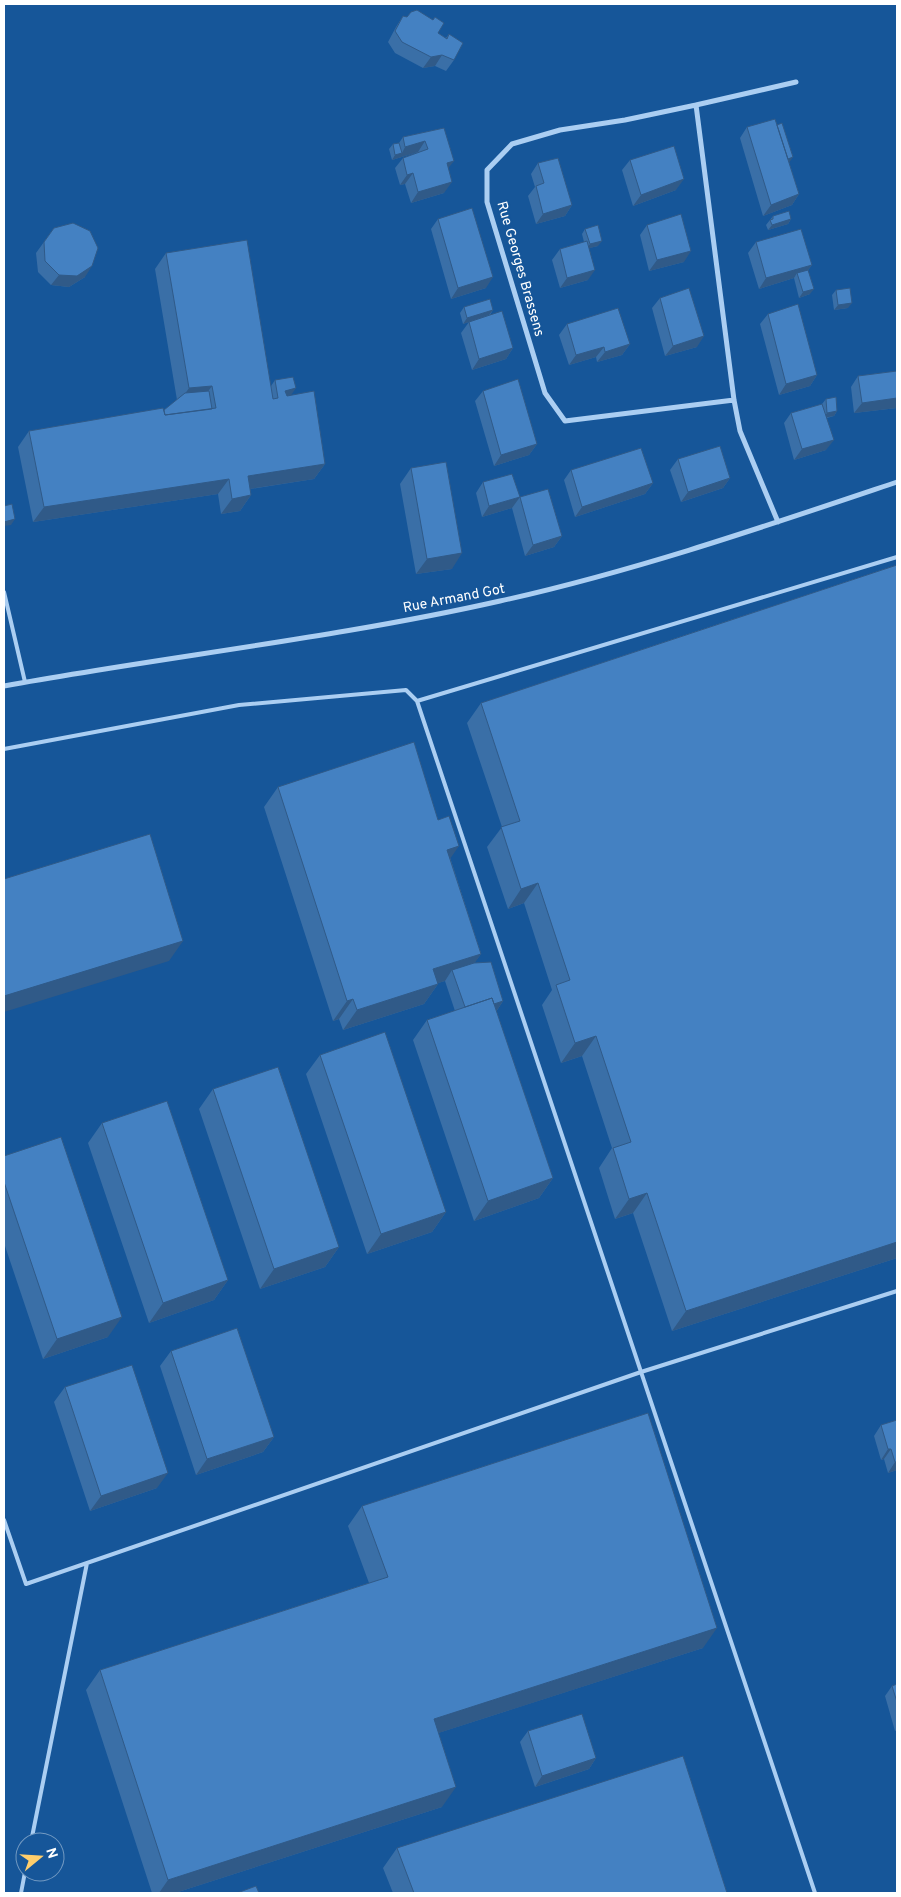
<svg xmlns="http://www.w3.org/2000/svg" width="901" height="1897" viewBox="0 0 901 1897" font-family="Overpass,sans-serif">
	<rect width="100%" height="100%" fill="#165699"/>
	<g fill="none" stroke-linecap="round" stroke-linejoin="round">
		<path stroke="#abcef2" stroke-width="4" d="M4,592L25,682
			M417,701L815,1893
			M4,749L239,705L406,690L417,701L897,557
			M4,1520L26,1584L641,1372L897,1291
			M31,1842L87,1563
			M21,1893L25,1872"/>
		<path stroke="#abcef2" stroke-width="5" d="M696,105L796,82
			M734,400L565,421L545,393L487,202V170L512,144L560,130L625,120L696,105L734,400L740,431L778,522
			M4,686C169,656 336,638 500,601C635,571 766,526 897,482"/>
	</g>
	<path fill="#3a6fa7" d="M403,16L438,33L446,38L449,34L454,60L446,71L435,66L423,68L395,53L388,42L396,27Z
		M747,127L789,163L799,194L792,205L763,216L740,138Z
		M444,128L448,169L444,193L411,203L405,184L400,185L395,168L403,158L418,152L392,160L389,149L393,144L399,143L403,137Z
		M630,160L676,190L633,206L622,170Z
		M538,163L572,205L565,216L536,224L528,196L535,187L531,174Z
		M773,216L791,219L788,224L768,230L766,225Z
		M438,219L486,288L451,299L431,229Z
		M647,225L684,262L649,271L640,235Z
		M54,228L85,277L69,287L51,285L38,272L36,253Z
		M585,229L598,246L589,248L588,280L560,288L552,260L560,249L584,242L582,234Z
		M756,242L812,265L808,270L810,294L799,298L794,278L759,289L748,253Z
		M166,253L271,386L275,380L291,395L325,464L314,479L250,489L251,495L240,511L221,514L218,494L33,522L18,447L29,431L164,410L177,400L155,269Z
		M836,290L848,308L834,310L832,295Z
		M660,298L697,347L665,356L652,308Z
		M464,307L493,310L490,315L513,348L506,359L472,370L461,333L469,322L480,318L463,324L460,313Z
		M768,314L817,375L810,386L779,395L760,324Z
		M567,324L630,344L622,355L597,362L596,357L569,365L559,335Z
		M897,371V408L854,413L851,387L858,376Z
		M483,391L537,444L529,455L494,466L475,401Z
		M826,399L837,411L834,416L827,418L826,450L794,460L784,423L791,413L822,404Z
		M678,459L730,478L723,488L681,502L670,470Z
		M411,468L452,569L416,574L400,484Z
		M571,470L653,483L645,494L575,517L564,480Z
		M483,482L520,497L562,536L554,547L525,556L512,508L482,517L476,493Z
		M897,565V1258L672,1331L633,1213L615,1219L599,1168L612,1148L582,1056L561,1063L542,1005L552,990L524,903L508,909L487,847L502,827L467,723L481,703Z
		M278,787L438,820L481,954L474,963L503,1001L496,1012L553,1178L539,1198L474,1221L413,1040L427,1020L455,1011L445,981L438,983V984L424,1004L343,1030L339,1019L333,1021L264,807Z
		M320,1055L446,1212L432,1232L367,1254L306,1074Z
		M213,1089L339,1247L325,1267L260,1289L199,1109Z
		M102,1123L228,1280L214,1300L149,1323L88,1143Z
		M4,1156L108,1337L43,1359L4,1243Z
		M171,1351L274,1437L263,1452L196,1475L160,1366Z
		M65,1387L157,1488L90,1511L54,1402Z
		M897,1420V1470L888,1473L884,1459L881,1460L874,1436L881,1425Z
		M362,1506L703,1648L438,1733L442,1807L175,1893H152L86,1690L100,1670L369,1583L348,1526Z
		M897,1684V1730L895,1731L885,1696L892,1686Z
		M528,1731L596,1758L589,1769L535,1787L520,1742Z
		M397,1848L727,1893H393L383,1868Z"/>
	<path fill="#305a88" d="M442,55L435,66L423,68L431,57Z
		M425,141L418,152L392,160L395,155L402,153L405,147Z
		M793,157L789,163L783,161Z
		M454,161L446,171L447,163Z
		M413,173L405,184L400,185L407,175Z
		M684,179L676,190L633,206L641,195Z
		M452,182L444,193L411,203L418,192Z
		M799,194L792,205L763,216L771,205Z
		M572,205L565,216L536,224L543,214Z
		M791,219L788,224L768,230L772,225Z
		M602,241L598,246L586,249L590,244Z
		M691,251L684,262L649,271L657,260Z
		M812,265L804,275L797,273L794,278L759,289L766,278Z
		M92,266L85,277L69,287L51,285L59,275Z
		M595,270L588,280L560,288L567,278Z
		M493,277L486,288L451,299L458,288Z
		M814,289L810,294L799,298L803,292Z
		M852,303L848,308L834,310L838,305Z
		M493,310L489,315L463,324L467,318Z
		M704,336L697,347L665,356L673,346Z
		M630,344L622,355L597,362L605,352Z
		M604,347L596,357L569,365L576,355Z
		M513,348L506,359L472,370L479,359Z
		M817,375L810,386L779,395L786,384Z
		M212,386L201,401L178,404L189,388Z
		M296,388L285,404V391Z
		M897,398V408L854,413L862,403Z
		M837,411L834,416L823,418L827,413Z
		M834,440L826,450L794,460L802,449Z
		M537,444L529,455L494,466L501,455Z
		M325,464L314,479L237,491L248,476Z
		M730,478L723,488L681,502L688,492Z
		M229,479L218,494L33,522L44,507Z
		M653,483L645,494L575,517L582,507Z
		M251,495L240,511L221,514L232,499Z
		M520,497L512,508L482,517L489,506Z
		M15,519L11,525L4,526V522Z
		M562,536L554,547L525,556L533,545Z
		M462,553L452,569L416,574L427,559Z
		M459,846L445,866L447,850Z
		M538,883L524,903L508,909L521,889Z
		M183,941L169,961L4,1012V996Z
		M481,954L467,974L452,970L445,981L419,989L433,969Z
		M438,984L424,1004L343,1030L357,1010Z
		M353,999L339,1019L333,1021L347,1001Z
		M503,1001L496,1012L467,1013Z
		M596,1036L582,1056L561,1063L575,1043Z
		M553,1178L539,1198L474,1221L488,1201Z
		M647,1193L633,1213L615,1219L629,1199Z
		M446,1212L432,1232L367,1254L381,1234Z
		M897,1242V1258L672,1331L686,1311Z
		M339,1247L325,1267L260,1289L274,1269Z
		M228,1280L214,1300L149,1323L163,1303Z
		M122,1317L108,1337L43,1359L57,1339Z
		M274,1437L263,1452L196,1475L207,1459Z
		M888,1449H891L884,1459L881,1460Z
		M895,1462H897V1470L888,1473Z
		M168,1473L157,1488L90,1511L101,1496Z
		M717,1628L703,1648L420,1739L434,1719Z
		M596,1758L589,1769L535,1787L542,1776Z
		M456,1787L442,1807L175,1893H159L168,1880Z"/>
	<path fill="#4481c2" stroke="#305a88" d="M417,10L433,20L435,17L444,23L438,33L447,39L449,34L463,43L454,60L442,55L431,57L402,42L395,31L403,16L407,17L411,12Z
		M775,119L799,194L771,205L747,127Z
		M782,123L793,157L788,159L777,125Z
		M444,128L454,161L447,163L452,182L418,192L413,173L407,175L403,158L428,149L425,141L405,147L403,137Z
		M399,143L402,153L395,155L393,144Z
		M674,146L684,179L641,195L630,160Z
		M558,158L572,205L543,214L536,186L544,183L538,163Z
		M472,208L493,277L458,288L438,219Z
		M789,211L791,219L772,225L770,220L773,219V216Z
		M681,214L691,251L657,260L647,225Z
		M73,223L90,231L98,248L92,266L77,276L59,275L45,261L44,242L54,228Z
		M598,225L602,241L590,244L585,229Z
		M801,229L812,265L766,278L756,242Z
		M247,240L273,399L278,398L275,380L293,377L296,388L285,391L287,396L314,391L325,464L248,476L251,495L232,499L229,479L44,507L29,431L163,408L165,415L216,408L212,386L189,388L166,253Z
		M587,241L595,270L567,278L560,249Z
		M808,270L814,289L803,292L797,273Z
		M689,288L704,336L673,346L660,298Z
		M850,288L852,303L838,305L836,290Z
		M490,299L493,310L467,318L464,307Z
		M798,304L817,375L786,384L768,314Z
		M618,308L630,344L605,352L604,347L576,355L567,324Z
		M502,311L513,348L479,359L469,322Z
		M897,371V398L862,403L858,376Z
		M518,379L537,444L501,455L483,391Z
		M209,391L212,409L165,415L164,410L185,393Z
		M836,397L837,411L827,413L826,399Z
		M822,404L834,440L802,449L791,413Z
		M720,446L730,478L688,492L678,459Z
		M641,448L653,483L582,507L571,470Z
		M446,462L462,553L427,559L411,468Z
		M512,474L520,497L548,489L562,536L533,545L520,497L489,506L483,482Z
		M12,504L15,519L4,522V506Z
		M897,565V1242L686,1311L647,1193L629,1199L613,1148L631,1142L596,1036L575,1043L556,985L570,980L538,883L521,889L501,827L520,821L481,703Z
		M414,742L438,820L449,816L459,846L447,850L481,954L433,969L438,984L357,1010L353,999L347,1001L278,787Z
		M150,834L183,941L4,996V879Z
		M491,962L503,1001L494,1004L492,998L465,1007L452,970L474,963Z
		M492,998L553,1178L488,1201L427,1020Z
		M385,1032L446,1212L381,1234L320,1055Z
		M278,1067L339,1247L274,1269L213,1089Z
		M167,1101L228,1280L163,1303L102,1123Z
		M61,1137L122,1317L57,1339L4,1182V1156Z
		M237,1328L274,1437L207,1459L171,1351Z
		M132,1365L168,1473L101,1496L65,1387Z
		M648,1413L717,1628L434,1719L456,1787L168,1880L100,1670L388,1577L362,1506Z
		M897,1420V1462H895L891,1449H888L881,1425Z
		M897,1684V1702L892,1686Z
		M582,1714L596,1758L542,1776L528,1731Z
		M683,1756L727,1893H414L397,1848Z
		M256,1886L259,1893H237Z"/>
	<g text-anchor="middle" dominant-baseline="central" stroke-width="4" stroke-linejoin="round" paint-order="stroke">
		<g font-size="14" fill="#fff" stroke="#165699">
			<text transform="translate(520 269) rotate(74)">Rue Georges Brassens</text>
			<text transform="translate(454 599) rotate(-11)">Rue Armand Got</text>
		</g>
	</g>
	<rect width="901" height="1897" fill="none" stroke="#ffffff" stroke-width="10"/>
	<g transform="translate(40 1857) rotate(72)"><circle r="24" fill="#165699" stroke="#739ac2"/>
	<path d="M0-4L9 19L0 12L-9 19Z" fill="#ffce6c"/>
	<text y="-8" font-size="14" font-weight="bold" text-anchor="middle" fill="#ffffff">N</text>
	</g>
</svg>
